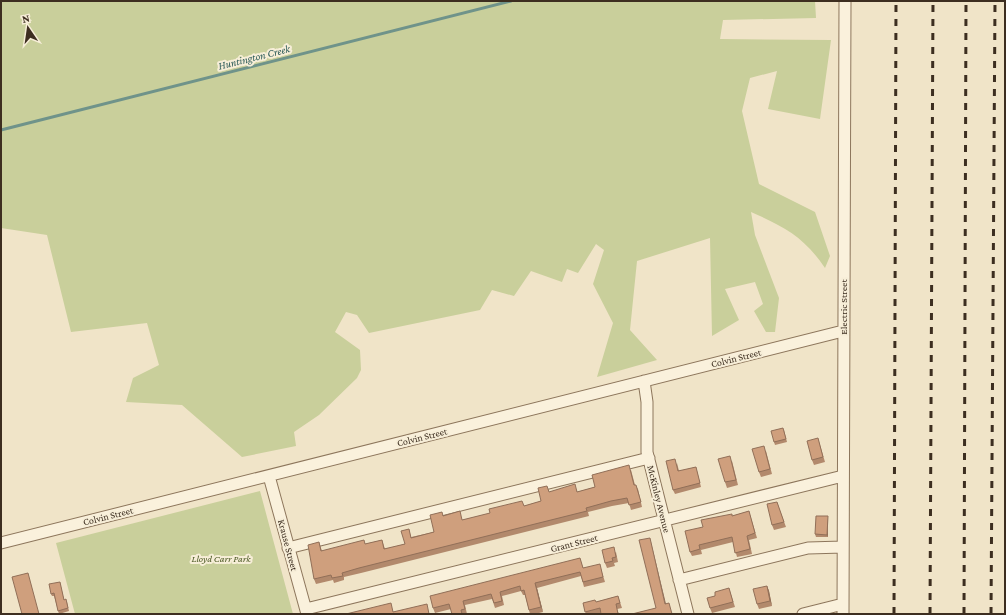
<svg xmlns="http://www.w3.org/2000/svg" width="1006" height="615" viewBox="0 0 1006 615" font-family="'Crimson Pro',serif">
	<rect width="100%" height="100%" fill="#f0e4c8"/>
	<path fill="#c9cf9b" d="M1,1H815L816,18L723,20L720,39L831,40L820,119L768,109L777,71L750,78L742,111L759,184L815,212L830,256L825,268C804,237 785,227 751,212L755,235L779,298L775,332H766L754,311L763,304L755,282L725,289L739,320L712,336L710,238L637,261L630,330L657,360L597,377L613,323L593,284L604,250L596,244L578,273L567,269L562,282L531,271L514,296L492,290L480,310L369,333L357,315L346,312L335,332L360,350L361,370L357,378L319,415L294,432L296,446L242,457L182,405L126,402L133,378L159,365L147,323L71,332L47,235L1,228Z
		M260,491L293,614H75L56,543Z"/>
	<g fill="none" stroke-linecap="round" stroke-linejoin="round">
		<path stroke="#6f938a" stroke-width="3" d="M1,130L511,1"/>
		<defs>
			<path id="minor" d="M644,381L647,402V452L688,614
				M269,476L307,614
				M1,543L843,331
				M288,548L649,458
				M679,580L808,548L843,547
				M306,609L843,476
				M803,614L843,604
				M843,614L845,1"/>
		</defs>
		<use href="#minor" stroke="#8d765c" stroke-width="13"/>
		<use href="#minor" stroke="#faf1dc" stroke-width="11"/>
		<path stroke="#3d2e20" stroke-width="3" stroke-dasharray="7 7" stroke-linecap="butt" d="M894,614L896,1
			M930,614L933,1
			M964,614L966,1
			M991,614L995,1"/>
	</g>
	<path fill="#b2896c" d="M784,430L787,442L775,445L774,442Z
		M818,438L825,462L814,465L812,460Z
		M766,451L772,474L761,477L759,472Z
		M732,461L738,485L727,488L725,482Z
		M677,463L679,471L696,467L701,487L675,494L673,490Z
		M631,470L635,485L638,489L642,507L631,510L629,503L612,506L588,512L589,516L361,573L344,577V580L334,583L333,580L316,584L314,579L319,542L322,551L365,544L382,540L385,549L405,544L409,529L411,537L434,532L443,516L463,520L524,506L541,501L549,492L576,489L577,492L595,487Z
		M777,502L786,527L774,530L772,525Z
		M749,511L757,538L749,540L752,554L737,557L733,542L701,550L702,554L692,556L690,552L703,527L732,516Z
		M828,519V537H816L815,534Z
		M616,552L618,562L614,563L615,566L607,568L605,563Z
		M580,558L583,568L601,569L605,582L584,587L581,576L537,588L543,612L535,614H530L525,595H523L521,591L502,596L504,605L495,608L492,599L465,605L467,614H452L451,609L435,613L433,608Z
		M60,582L64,600L67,602L69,611L59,614L54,596H52L51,594Z
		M767,586L769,591L772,606L759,609L757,604Z
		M729,588L735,607L712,613L710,608L715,596Z
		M618,596L622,608L617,609L619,614H601V613L597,614H586L583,603L596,602Z"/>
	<path fill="#916f58" d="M828,516V537L827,535Z
		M650,538L651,542L667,608L665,604Z
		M535,583L537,588L543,612L541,607Z
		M767,586L769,591L772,606L770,601Z"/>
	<path fill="#cf9f7d" stroke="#916f58" d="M783,428L786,439L774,442L771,431Z
		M818,438L823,457L812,460L807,441Z
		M764,446L770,469L759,472L752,449Z
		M730,456L736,480L725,482L718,459Z
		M675,459L678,471L696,467L700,483L673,490L666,461Z
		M629,465L634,485H636L641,502L629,505L627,498L611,501L586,508L587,511L359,568L342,573L343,576L332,578L331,575L314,579L308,545L319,542L321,551L364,540L365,544L382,540L384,549L405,544L401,531L409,529L411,538L434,532L430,515L442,512L443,516L460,511L462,520L490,513L489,509L522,501L524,506L541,501L538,488L547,486L549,492L575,484L577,492L595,487L592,475Z
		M777,502L784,522L772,525L767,504Z
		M749,511L755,533L747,536L750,549L735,553L732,537L699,545L700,549L690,552L685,531L703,527L701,520L732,514V516Z
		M816,516H828L827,535L815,534Z
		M650,538L665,604L669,603L672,614H632L656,608L639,540Z
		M614,547L616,557L612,558L613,561L605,563L602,550Z
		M580,558L583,568L600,564L603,577L583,582L580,572L535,583L541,607L529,610L524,590L521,591L520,586L500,592L502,601L494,603L491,594L463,601L465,609L461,610L462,614H452L449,604L433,608L430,596Z
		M28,573L39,614H22L12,577Z
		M60,582L64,600L66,599L68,608L58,611L54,593L51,594L49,584Z
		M767,586L770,601L757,604L753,589Z
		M729,588L733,602L710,608L707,598L715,596V592Z
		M618,596L620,603L616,604L618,614H601L600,608L585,612L583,603L595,600L596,602Z
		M391,603L393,612L427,604L429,614H346Z"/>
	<g text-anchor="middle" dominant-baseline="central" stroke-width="4" stroke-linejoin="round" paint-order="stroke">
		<g font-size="10" fill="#3d2e20" stroke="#f7eed8">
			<text transform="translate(843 307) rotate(-90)">Electric Street</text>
			<text transform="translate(736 358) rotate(-14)">Colvin Street</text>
			<text transform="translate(422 437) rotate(-14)">Colvin Street</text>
			<text transform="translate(659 499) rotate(76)">McKinley Avenue</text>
			<text transform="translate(108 516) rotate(-14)">Colvin Street</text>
			<text transform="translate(574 543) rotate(-14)">Grant Street</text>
			<text transform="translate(288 545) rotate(75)">Krause Street</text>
		</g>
		<g font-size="10" font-style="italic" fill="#4d5a26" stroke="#f7eed8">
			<text x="221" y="558">Lloyd Carr Park</text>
		</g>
		<g font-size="11" font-style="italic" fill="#2f5d5a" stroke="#f7eed8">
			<text transform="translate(254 57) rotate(-14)">Huntington Creek</text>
		</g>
	</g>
	<rect width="1006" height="615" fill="none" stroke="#3d2e20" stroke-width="4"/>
	<g transform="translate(28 28) rotate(347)" stroke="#f7eed8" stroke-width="3" paint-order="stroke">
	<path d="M0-3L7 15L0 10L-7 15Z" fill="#3d2e20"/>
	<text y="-6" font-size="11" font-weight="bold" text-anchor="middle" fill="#3d2e20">N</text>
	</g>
</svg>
